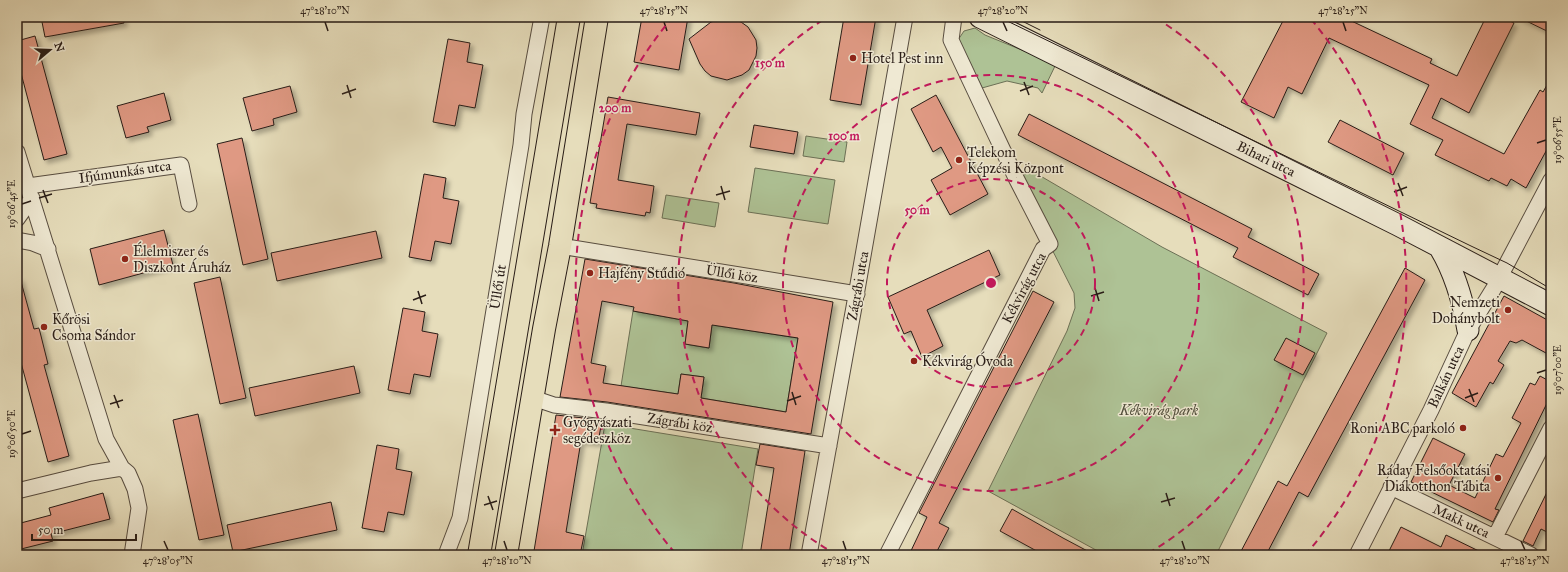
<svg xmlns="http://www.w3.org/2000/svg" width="1568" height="572" viewBox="0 0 1568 572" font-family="'IM FELL Great Primer',serif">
	<defs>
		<filter id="shadow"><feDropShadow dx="3.5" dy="3.5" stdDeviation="2" flood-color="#0004"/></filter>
	</defs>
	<rect width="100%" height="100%" fill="#e6ddbb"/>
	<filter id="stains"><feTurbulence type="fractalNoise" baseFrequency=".005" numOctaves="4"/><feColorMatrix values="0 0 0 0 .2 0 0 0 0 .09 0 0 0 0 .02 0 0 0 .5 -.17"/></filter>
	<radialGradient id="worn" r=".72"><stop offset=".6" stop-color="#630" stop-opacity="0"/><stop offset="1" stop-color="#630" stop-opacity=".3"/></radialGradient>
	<path fill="#aec295" stroke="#6c7056" d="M975,28L985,35L1056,64L1042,93L1038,88L1007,81L982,88L958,40L964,31Z
		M806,136L847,142L844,162L803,156Z
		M755,168L835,180L828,224L748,212Z
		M1032,171L1162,247L1327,333L1216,555H1105L988,491L1067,331L1075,308L1074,293L1016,178Z
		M666,195L719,203L715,227L662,218Z
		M633,311L688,321L685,344L709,348L712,325L798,338L786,412L701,398L704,377L681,374L678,394L621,386Z
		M605,424L758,449L741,555H582Z"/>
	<path fill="#df9983" stroke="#291d17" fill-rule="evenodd" filter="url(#shadow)" d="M41,17H123L124,23L45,37Z
		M642,17H688L679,70L634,62Z
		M844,17H876L861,105L830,100Z
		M1285,17H1343L1432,59L1430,63L1457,76L1486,17H1502L1514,23L1469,113L1441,98L1432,118L1504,154L1540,90L1543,92L1551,78V142L1526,188L1511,179L1507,186L1491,178L1489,181L1435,155L1443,140L1410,124L1429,85L1329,38L1302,94L1288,87L1274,118L1241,102Z
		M1518,17H1551V33Z
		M726,18L741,22L748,27L756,40L757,48L756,56L749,70L742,75L727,80L711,76L705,71L700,64L689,39L711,22Z
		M35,36L67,154L44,160L17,58V41Z
		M448,39L470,43L467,62L483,65L475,108L459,105L455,126L433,122Z
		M290,86L297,112L273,119L274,125L252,131L243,98Z
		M164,93L171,120L147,127L149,132L126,138L117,106Z
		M936,95L988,194L950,215L931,180L952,168L941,147L933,152L911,109Z
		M608,97L700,113L696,135L627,124L618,180L654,186L650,213L646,212L645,216L596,208L597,204L590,203Z
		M1029,114L1252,229L1248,237L1319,274L1308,295L1233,257L1238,248L1018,135Z
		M1340,120L1404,153L1393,175L1328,142Z
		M754,125L798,132L794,154L750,147Z
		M242,138L268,259L243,265L217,144Z
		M424,174L446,178L443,198L459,201L451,244L435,241L431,261L409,257Z
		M164,230L173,265L99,285L90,249Z
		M376,231L382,258L277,281L271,253Z
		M989,250L1000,275L927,310L943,346L922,357L911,331L904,334L888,297Z
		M585,259L734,283L833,302L811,434L607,402L560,397ZM602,301L634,307L633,311L688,321L685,344L709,348L712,325L798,338L786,412L701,398L704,377L681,374L678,394L603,383L606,366L591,363Z
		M1405,268L1425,280L1308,497L1299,492L1266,555H1239L1278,481L1287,486Z
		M220,277L246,398L220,404L194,283Z
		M20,278L34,329L39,328L48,364L44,365L69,456L48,462L17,348V279Z
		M1033,291L1054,302L939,523L949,528L935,555H909L927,517L919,513Z
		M1504,296L1551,322V343L1546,353L1522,340L1516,343L1510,341L1498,361L1504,365L1493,384L1490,382L1476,407L1452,393Z
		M403,308L425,312L422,331L438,334L430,377L414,374L410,394L388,390Z
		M1286,338L1315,353L1303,375L1274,360Z
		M354,366L360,393L255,416L249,388Z
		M1540,376L1551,382V395L1495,509L1499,510L1493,522L1411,482L1433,438L1465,454L1449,485L1475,498L1496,454L1503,457L1521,423L1512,418L1530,383L1535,385Z
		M198,414L224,535L199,540L173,420Z
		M556,415L602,420L598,443L581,441L566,532L584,536L580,555H556L534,551Z
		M760,444L805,451L789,555H760L774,468L756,465Z
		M377,445L399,449L396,469L412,472L404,515L388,512L384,532L362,528Z
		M1551,484V534L1541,529L1533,546L1523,541Z
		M103,493L110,519L51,534L53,541L17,550V524L51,515L49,508Z
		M331,502L337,530L233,552L227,525Z
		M1012,509L1063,538L1095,555H1044L1000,531Z
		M1401,527L1441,547L1446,535L1487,555H1387Z"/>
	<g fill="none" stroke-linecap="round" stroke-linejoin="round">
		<defs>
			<path id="street" d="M17,152L106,439L122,468L128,473L135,489L139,508L132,555
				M28,186L181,165L189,204
				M17,219L32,198
				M17,240L33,243L48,249
				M560,246L857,294
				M533,398L554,405L606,411L829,446
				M1391,487L1531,555
				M17,491L91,473L122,468
				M1495,537L1551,428
				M446,555L460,518L521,145L524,114L542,17
				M809,555L854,307L905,17
				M887,555L1043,249L1050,244L1016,178L951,40L954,17
				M1357,555L1431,410L1468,330L1494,288L1551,180"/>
			<path id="secondary" d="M980,17L1398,225L1551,305
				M1440,248C1455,273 1463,301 1468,330"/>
			<path id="primary" d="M479,555L569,17
				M506,555L544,329L560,246L597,17"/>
		</defs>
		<use href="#street" stroke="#584d40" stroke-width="17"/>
		<use href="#secondary" stroke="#291d17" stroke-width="23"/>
		<use href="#primary" stroke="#291d17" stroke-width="24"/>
		<use href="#street" stroke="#efe9d3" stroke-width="15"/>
		<use href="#secondary" stroke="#efe9d3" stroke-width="21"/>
		<use href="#primary" stroke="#e6ddbb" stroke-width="22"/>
		<path stroke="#291d17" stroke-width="1" d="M999,17L1471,246L1507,263L1551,289
			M1014,17L1040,30"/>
	</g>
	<path fill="none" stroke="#291d17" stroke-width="1.5" d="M325,22L328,31M664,22L667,31M1003,22L1007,31M1343,22L1346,31M1024,82L1029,95M347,85L351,98M1020,91L1033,86M342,94L356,89M1537,143L1546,140M1398,183L1403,196M721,186L725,200M43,190L48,203M1394,192L1407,187M716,195L730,191M39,198L52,194M22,204L31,201M1095,288L1099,301M418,291L422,304M1091,296L1104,292M413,300L426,295M1537,373L1546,370M1469,389L1474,402M792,392L796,405M114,395L119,408M1465,398L1478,393M787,401L801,396M110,404L123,400M22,434L31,431M1166,493L1170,506M488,496L493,510M1161,502L1175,498M484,505L497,501M164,541L168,550M504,541L507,550M843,541L846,550M1182,541L1185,550M1521,541L1525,550"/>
	<g fill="none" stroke="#c2185b" stroke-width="2" stroke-dasharray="7 5">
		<circle cx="991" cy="283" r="104"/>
		<circle cx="991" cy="283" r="208"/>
		<path d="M837 555A312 312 0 0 1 826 18M1156 18A312 312 0 0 1 1145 555"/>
		<path d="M675 553A415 415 0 0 1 671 19M1311 19A415 415 0 0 1 1307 553"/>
	</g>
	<g fill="#8f2418" stroke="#efe9d3" stroke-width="1.5">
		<circle cx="853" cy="58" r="4"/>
		<circle cx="959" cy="160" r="4"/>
		<circle cx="125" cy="259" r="4"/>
		<circle cx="590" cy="273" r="4"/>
		<circle cx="1508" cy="310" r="4"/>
		<circle cx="44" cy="327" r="4"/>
		<circle cx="914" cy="361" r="4"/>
		<circle cx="1463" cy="428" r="4"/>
		<path d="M553 424h4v4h4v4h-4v4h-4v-4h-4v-4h4z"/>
		<circle cx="1498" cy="478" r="4"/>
	</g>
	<g text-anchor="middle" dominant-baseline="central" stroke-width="3" stroke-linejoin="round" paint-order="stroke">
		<g font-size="14" fill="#291d17" stroke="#efe9d3" text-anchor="start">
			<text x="861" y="58">Hotel Pest inn</text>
			<text x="967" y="152">Telekom<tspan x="967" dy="16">Képzési Központ</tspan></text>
			<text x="133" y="251">Élelmiszer és<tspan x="133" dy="16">Diszkont Áruház</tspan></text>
			<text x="598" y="273">Hajfény Stűdió</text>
			<text x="1500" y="302" text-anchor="end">Nemzeti<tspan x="1500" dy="16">Dohánybolt</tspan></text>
			<text x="52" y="319">Kőrösi<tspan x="52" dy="16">Csoma Sándor</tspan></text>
			<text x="922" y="361">Kékvirág Óvoda</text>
			<text x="563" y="422">Gyógyászati<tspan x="563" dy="16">segédeszköz</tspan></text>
			<text x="1455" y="428" text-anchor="end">Roni ABC parkoló</text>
			<text x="1490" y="470" text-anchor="end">Ráday Felsőoktatási<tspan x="1490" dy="16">Diákotthon Tábita</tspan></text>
		</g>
		<g font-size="14" fill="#291d17" stroke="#efe9d3">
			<text transform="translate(1266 159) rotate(26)">Bihari utca</text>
			<text transform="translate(125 172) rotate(-8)">Ifjúmunkás utca</text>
			<text transform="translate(732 274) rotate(9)">Üllői köz</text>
			<text transform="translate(858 286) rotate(-80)">Zágrábi utca</text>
			<text transform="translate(498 287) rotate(-81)">Üllői út</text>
			<text transform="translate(1024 288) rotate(-62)">Kékvirág utca</text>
			<text transform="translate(1446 377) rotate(-65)">Balkán utca</text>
			<text transform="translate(680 423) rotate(9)">Zágrábi köz</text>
			<text transform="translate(1461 521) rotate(25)">Makk utca</text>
		</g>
		<g font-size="14" font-style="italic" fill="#514f3d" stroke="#efe9d3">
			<text x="1159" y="410">Kékvirág park</text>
		</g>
	</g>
	<circle cx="991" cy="283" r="6" fill="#c2185b" stroke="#efe9d3" stroke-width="2"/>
	<g font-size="12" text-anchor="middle" font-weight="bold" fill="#c2185b" stroke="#efe9d3" stroke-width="3" stroke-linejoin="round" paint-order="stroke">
		<text x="770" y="67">150 m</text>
		<text x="615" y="112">200 m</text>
		<text x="844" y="140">100 m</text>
		<text x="917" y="214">50 m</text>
	</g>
	<rect width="1568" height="572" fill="none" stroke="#e6ddbb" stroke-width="44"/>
	<g transform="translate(50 50) rotate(71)" stroke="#efe9d3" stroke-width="3" paint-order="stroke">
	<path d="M0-3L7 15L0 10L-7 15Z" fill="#291d17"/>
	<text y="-6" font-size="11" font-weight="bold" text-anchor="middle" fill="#291d17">N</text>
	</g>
	<path d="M32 534v6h104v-6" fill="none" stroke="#291d17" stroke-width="2"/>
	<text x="38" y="534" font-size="12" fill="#291d17" stroke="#efe9d3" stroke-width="3" paint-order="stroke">50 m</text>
	<rect x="22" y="22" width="1524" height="528" fill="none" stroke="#291d17" stroke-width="1.5"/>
	<g font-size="10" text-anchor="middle" fill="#291d17">
		<text x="325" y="14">47°28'10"N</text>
		<text x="664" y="14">47°28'15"N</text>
		<text x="1003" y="14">47°28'20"N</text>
		<text x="1343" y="14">47°28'25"N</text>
		<text transform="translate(1557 140) rotate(-90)" y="4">19°06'55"E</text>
		<text transform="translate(11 204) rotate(-90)" y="4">19°06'45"E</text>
		<text transform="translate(1557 370) rotate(-90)" y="4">19°07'00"E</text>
		<text transform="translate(11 434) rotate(-90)" y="4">19°06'50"E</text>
		<text x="168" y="564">47°28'05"N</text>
		<text x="507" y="564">47°28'10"N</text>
		<text x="846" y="564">47°28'15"N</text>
		<text x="1185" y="564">47°28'20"N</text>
		<text x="1525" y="564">47°28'25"N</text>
	</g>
	<rect width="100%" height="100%" filter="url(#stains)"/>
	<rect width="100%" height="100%" fill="url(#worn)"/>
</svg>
